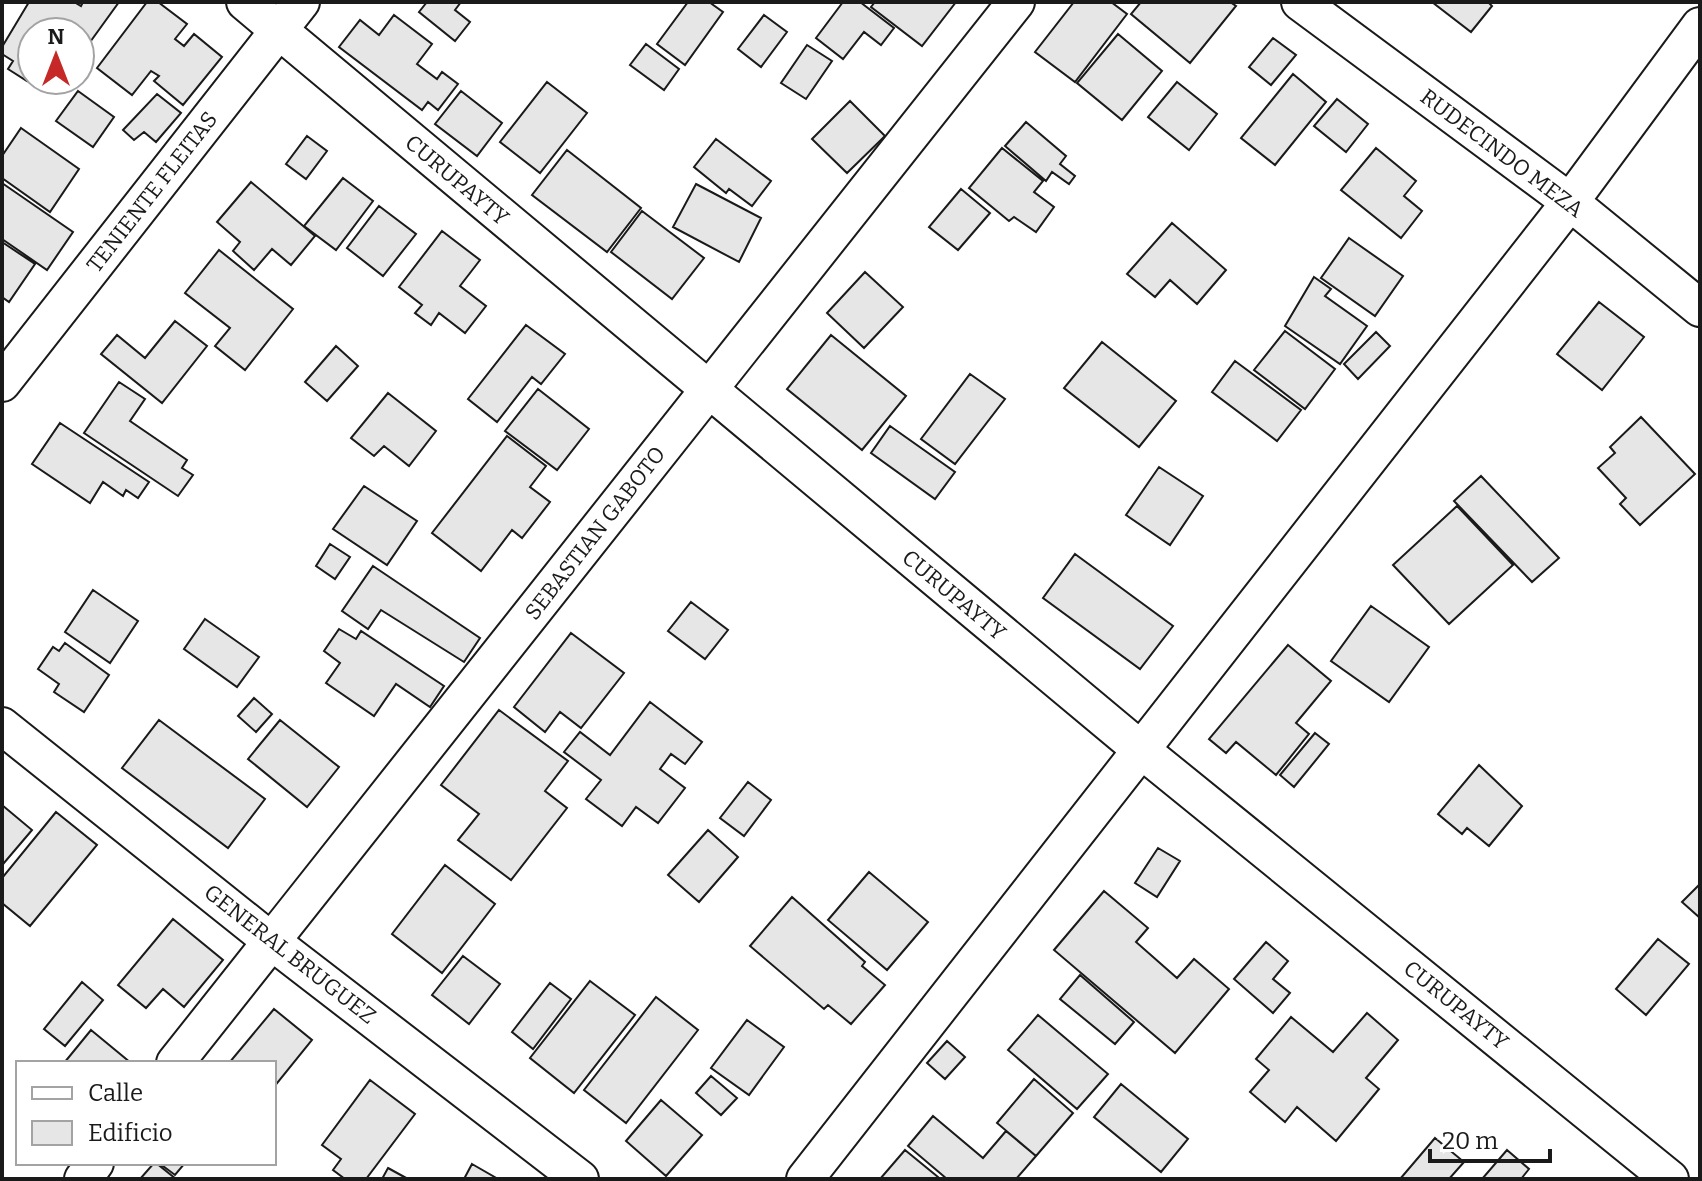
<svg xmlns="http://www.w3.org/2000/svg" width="1702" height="1181" viewBox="0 0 1702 1181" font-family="Bitter,serif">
	<rect width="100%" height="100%" fill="#fff"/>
	<path fill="#e6e6e6" stroke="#1a1a1a" stroke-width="2" d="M29,2H74L81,6L83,2H119L80,56V32H32V73L27,81L8,69L13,61L2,54V47Z
		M147,2H158L187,24L175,39L184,46L194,34L222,57L183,105L154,81L159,76L151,71L132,95L97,68Z
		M427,2H461L455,10L470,22L455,41L419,12Z
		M688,2H709L723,12L685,65L657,44Z
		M843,2H860L894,28L881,45L864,32L843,59L816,38Z
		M875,2H956L922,46L871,7Z
		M1074,2H1111L1127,14L1075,82L1035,52Z
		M1141,2H1230L1236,6L1190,63L1131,14Z
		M1432,2H1488L1492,6L1471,32Z
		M394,15L432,44L417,64L437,79L442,72L458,84L438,110L428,102L422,110L339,47L360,20L379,35Z
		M764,15L787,32L761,67L738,49Z
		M1118,34L1162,71L1122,120L1077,83Z
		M1273,38L1296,55L1271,85L1249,67Z
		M646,44L679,69L664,90L630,65Z
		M807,45L832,61L806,99L781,83Z
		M1293,74L1326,102L1275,165L1241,138Z
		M547,82L587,113L540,173L500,142Z
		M1177,82L1217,114L1189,150L1148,117Z
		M78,91L114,117L93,147L56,121Z
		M461,91L502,123L477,156L435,124Z
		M157,94L181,113L156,142L144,132L134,140L123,130Z
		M1337,99L1368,124L1346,152L1314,126Z
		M850,101L885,136L847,173L812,139Z
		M1026,122L1066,156L1060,164L1075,176L1069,184L1052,172L1046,181L1005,146Z
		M21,128L79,169L50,212L2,178V156Z
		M307,136L327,151L306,179L286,164Z
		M716,139L771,181L752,206L729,189L726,193L694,167Z
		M1002,148L1043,181L1034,192L1054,207L1036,232L1014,217L1009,221L969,188Z
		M1376,148L1416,181L1404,196L1422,211L1401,238L1341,190Z
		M567,150L641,208L607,252L532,195Z
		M343,178L373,201L336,250L304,226Z
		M251,182L315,236L291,265L272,249L254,270L233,251L240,242L217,222Z
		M2,183L73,232L47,270L2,239Z
		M696,184L761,218L739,262L673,227Z
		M961,189L990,213L958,250L929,227Z
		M379,206L416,234L383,276L347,248Z
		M642,211L704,258L672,299L611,252Z
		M1172,223L1226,270L1197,304L1170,280L1155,297L1127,274Z
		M442,231L480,260L460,286L486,306L465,333L439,313L431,325L415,313L422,305L399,287Z
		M1349,238L1403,276L1375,316L1321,278Z
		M2,242L35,264L9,302L2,297Z
		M219,250L293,309L245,370L215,346L230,328L185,293Z
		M865,272L903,307L864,348L827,313Z
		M1314,277L1331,289L1325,296L1367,326L1340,364L1285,326Z
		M1599,302L1644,337L1602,390L1557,354Z
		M175,321L207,346L162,403L101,354L117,335L145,358Z
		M526,325L565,354L541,384L532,377L497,422L468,399Z
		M1285,331L1335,369L1305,409L1254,370Z
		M1376,332L1390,346L1358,379L1344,364Z
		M831,335L906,396L862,450L787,389Z
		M1102,342L1176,401L1139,447L1064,388Z
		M336,346L358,366L327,401L305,382Z
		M1235,361L1301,410L1277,441L1212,392Z
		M970,374L1005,399L955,464L921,439Z
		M119,382L145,399L130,421L187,460L182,468L193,475L178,496L84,433Z
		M538,389L589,429L557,470L505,431Z
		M388,393L436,431L409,466L384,446L374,456L351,438Z
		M1641,417L1695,474L1640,525L1620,504L1626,498L1598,468L1615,453L1610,447Z
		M60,423L149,482L138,498L126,490L123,496L103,482L90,503L32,464Z
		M890,426L955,472L935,499L871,453Z
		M507,436L546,466L530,487L550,502L522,538L512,530L481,571L432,533Z
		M1159,467L1203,496L1170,545L1126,515Z
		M1481,476L1559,558L1532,582L1454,501Z
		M364,486L417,521L387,565L333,529Z
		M1457,506L1513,565L1449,624L1393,565Z
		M330,544L350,557L335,579L316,566Z
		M1075,554L1173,626L1140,669L1043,598Z
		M373,566L480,638L464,662L381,610L368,629L342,611Z
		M93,590L138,621L110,663L65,632Z
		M691,602L728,630L705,659L668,631Z
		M1371,606L1429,647L1389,702L1331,661Z
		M205,619L259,657L237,687L184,649Z
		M339,629L356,639L361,631L444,686L430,707L396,684L374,716L326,683L340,663L324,651Z
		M571,633L624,673L581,728L560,712L545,732L514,707Z
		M65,643L109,675L84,712L54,692L59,684L38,669L53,647L59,651Z
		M1288,645L1331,681L1296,723L1309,734L1276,775L1236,742L1226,753L1209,739Z
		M254,698L272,714L256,732L238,716Z
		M650,702L702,742L685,764L671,754L660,769L685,788L658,823L636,807L622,826L586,799L601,780L564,752L580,732L610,755Z
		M499,710L568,761L545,791L567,808L511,880L458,840L479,814L441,785Z
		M159,720L265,799L228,848L122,768Z
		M280,720L339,767L307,807L248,759Z
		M1315,733L1329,744L1294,787L1280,775Z
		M1479,765L1522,806L1489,846L1467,828L1462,834L1438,814Z
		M748,782L771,800L744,836L720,818Z
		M2,805L32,830L4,863L2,861Z
		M56,812L97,845L30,926L2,903V878Z
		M708,830L738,857L699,902L668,875Z
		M1158,848L1180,861L1157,897L1135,883Z
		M445,865L495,904L442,973L392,934Z
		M869,872L928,922L887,970L828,920Z
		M1700,884V918L1682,902Z
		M1104,891L1148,928L1136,942L1177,978L1194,959L1229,989L1175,1053L1054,950Z
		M792,897L865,962L862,966L885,985L851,1024L828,1005L824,1009L750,946Z
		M173,919L223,960L184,1007L163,989L146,1008L118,985Z
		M1658,939L1689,964L1646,1015L1616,989Z
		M1266,942L1288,961L1273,979L1290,993L1273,1013L1234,979Z
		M463,956L500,984L469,1024L432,995Z
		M1080,975L1134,1022L1115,1044L1060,999Z
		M590,981L635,1015L574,1093L530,1058Z
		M82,982L103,1000L65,1046L44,1029Z
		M550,983L571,999L533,1049L512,1032Z
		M656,997L698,1030L626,1123L584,1090Z
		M274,1009L312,1040L274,1087V1063H229Z
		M1367,1013L1398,1040L1366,1078L1379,1089L1336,1141L1297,1107L1285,1122L1250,1092L1269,1070L1256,1059L1291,1017L1333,1052Z
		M1038,1015L1108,1074L1077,1109L1008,1050Z
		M747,1020L784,1047L749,1095L711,1068Z
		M91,1030L131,1063H64Z
		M947,1041L965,1057L945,1079L927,1063Z
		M711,1076L737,1098L721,1115L696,1093Z
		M1034,1079L1073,1113L1036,1156L997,1123Z
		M370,1080L415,1114L366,1179H345L333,1170L341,1159L322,1145Z
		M1121,1084L1188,1139L1161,1172L1094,1117Z
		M661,1100L702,1135L666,1176L626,1141Z
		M933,1116L983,1158L1006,1131L1036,1156L1016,1179H947L908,1146Z
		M1435,1138L1464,1162L1449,1179H1400Z
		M905,1150L938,1177L937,1179H880Z
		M1507,1150L1529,1169L1521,1179H1482Z
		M154,1163H156L176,1179H140Z
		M159,1163H185L175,1175Z
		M472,1164L498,1179H464Z
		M388,1168L408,1179H382Z"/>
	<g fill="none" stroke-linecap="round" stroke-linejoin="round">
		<defs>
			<path id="minor" d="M245,2L1140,749L1670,1179
				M1300,2L1570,202L1700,308
				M2,383L301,2
				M2,726L271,941L580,1179
				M175,1063L1016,2
				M83,1179L95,1163
				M805,1179L1570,202L1700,26"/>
		</defs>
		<use href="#minor" stroke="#1a1a1a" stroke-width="40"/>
		<use href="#minor" stroke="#fff" stroke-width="36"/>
	</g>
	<g text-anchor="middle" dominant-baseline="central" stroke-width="6" stroke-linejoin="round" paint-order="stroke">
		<g font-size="22" fill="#1a1a1a" stroke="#fff">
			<text transform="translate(1502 153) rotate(37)">RUDECINDO MEZA</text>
			<text transform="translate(457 180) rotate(40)">CURUPAYTY</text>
			<text transform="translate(152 192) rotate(-52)">TENIENTE FLEITAS</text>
			<text transform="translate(595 533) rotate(-52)">SEBASTIAN GABOTO</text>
			<text transform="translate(954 595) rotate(40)">CURUPAYTY</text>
			<text transform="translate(290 954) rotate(38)">GENERAL BRUGUEZ</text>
			<text transform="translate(1456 1005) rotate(39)">CURUPAYTY</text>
		</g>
	</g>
	<rect width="1702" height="1181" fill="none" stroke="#1a1a1a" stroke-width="8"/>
	<rect x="16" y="1061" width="260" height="104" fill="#ffffff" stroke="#a3a3a3" stroke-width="2"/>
	<rect x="32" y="1087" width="40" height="12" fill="#ffffff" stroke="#a3a3a3" stroke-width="2"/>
	<text x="88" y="1101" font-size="24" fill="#1a1a1a">Calle</text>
	<rect x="32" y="1121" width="40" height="24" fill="#e6e6e6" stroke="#a3a3a3" stroke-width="2"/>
	<text x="88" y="1141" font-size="24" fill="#1a1a1a">Edificio</text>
	<g transform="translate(56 56)"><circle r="38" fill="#ffffff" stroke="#a3a3a3" stroke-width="2"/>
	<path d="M0-6L14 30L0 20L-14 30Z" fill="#c62828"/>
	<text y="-12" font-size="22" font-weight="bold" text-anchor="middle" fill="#1a1a1a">N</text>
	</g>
	<path d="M1430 1149v12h120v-12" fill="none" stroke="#1a1a1a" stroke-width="4"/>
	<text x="1442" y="1149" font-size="24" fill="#1a1a1a" stroke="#ffffff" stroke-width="6" paint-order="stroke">20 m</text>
</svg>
